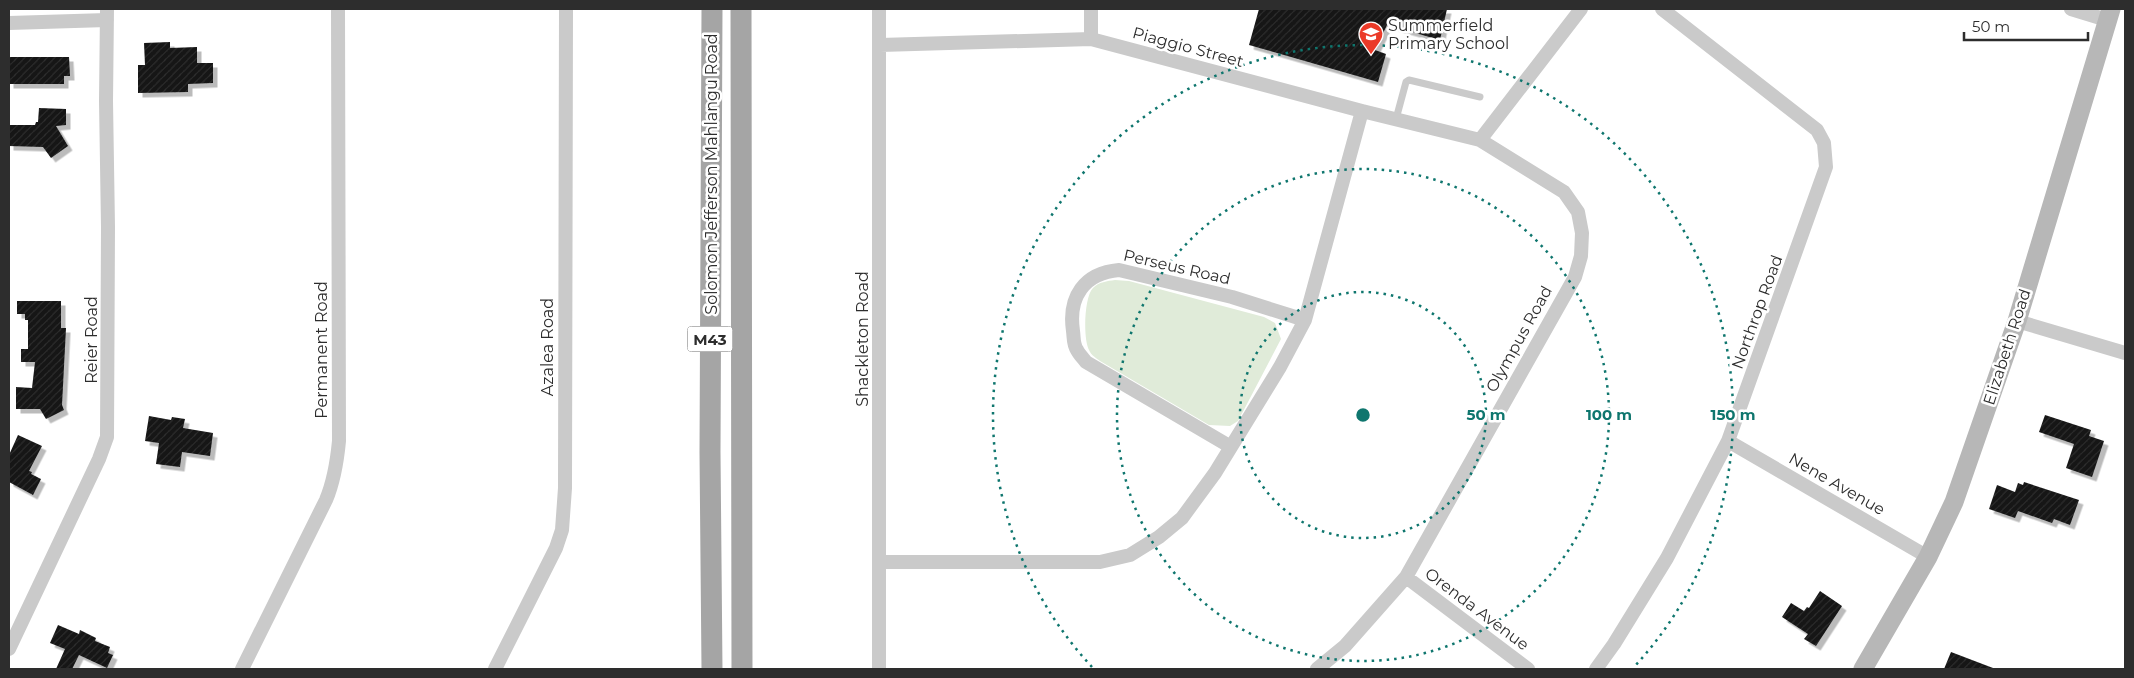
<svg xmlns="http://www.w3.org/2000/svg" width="2134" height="678" viewBox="0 0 2134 678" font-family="Montserrat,sans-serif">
	<defs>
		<pattern id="building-hatch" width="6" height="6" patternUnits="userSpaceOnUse" patternTransform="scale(1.25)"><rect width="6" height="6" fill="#141414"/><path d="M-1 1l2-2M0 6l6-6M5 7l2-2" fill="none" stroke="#2e2e2e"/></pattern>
		<filter id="shadow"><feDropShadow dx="4.5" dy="4.5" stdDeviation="0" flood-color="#0004"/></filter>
	</defs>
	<rect width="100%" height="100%" fill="#fff"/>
	<path fill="#e0ebd9" d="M1115,280L1129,281L1264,317L1275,323L1281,339L1238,421L1230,426L1209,425L1100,361C1096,358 1091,355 1089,350C1083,339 1084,297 1093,288C1099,282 1107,281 1115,280Z"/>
	<path fill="url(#building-hatch)" filter="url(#shadow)" d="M1259,9H1447L1440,40L1387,25L1375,50L1386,54L1378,82L1249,45Z
		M170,42V48L197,47V63H213V83L188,84V92L138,93V65H145L144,43Z
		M9,57H69L70,76H64V84H9Z
		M39,108L66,109V125L56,126L68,146L51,158L43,147L9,146V125H35L36,122H38Z
		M17,301H61V328H66L62,405L64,410L46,419L40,409H16V387L32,388L35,362H21V349H28V320H25V314H17Z
		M2045,415L2091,430L2089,436L2104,441L2092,477L2066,468L2074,444L2039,432Z
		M149,416L171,420L172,417L185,419L183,428L213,433L210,456L182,452L180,467L156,464L159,443L145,441Z
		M18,435L42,446L29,471L32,472L31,474L41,479L33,495L9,482V455Z
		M2024,482L2079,500L2070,525L2054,519L2052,523L2018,511L2015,518L1989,509L1997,485L2015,492L2018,483L2023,485Z
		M1820,591L1842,606L1816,646L1804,639L1808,634L1782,617L1791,603L1804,611L1807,607L1809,608Z
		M58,625L79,634L80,630L96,638L95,641L110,647L108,653L113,655L107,668L79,655L72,669H56L65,649L50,643Z
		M1951,652L1993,668V669H1944Z"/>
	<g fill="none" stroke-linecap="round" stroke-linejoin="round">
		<path stroke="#cacaca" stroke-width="7" d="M1396,119L1406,82L1409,80L1480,97"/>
		<path stroke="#cacaca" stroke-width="14" d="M879,9V669
			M2071,9L2107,20
			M9,23L107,20
			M1091,39V9
			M880,45L1091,39L1362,111L1480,140L1564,192L1578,212L1582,233L1581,256L1575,277L1406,577L1345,646L1317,669
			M1480,140L1581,9
			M2017,321L2125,353
			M1728,441L1928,557
			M1231,447L1086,362C1083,358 1079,354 1077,350C1073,344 1074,338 1073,331C1068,297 1084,273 1119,270L1232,297L1305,320
			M880,562H1100L1130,555L1159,537L1182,518L1215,473L1280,367L1305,320L1362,111
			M1406,577L1528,669
			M9,649L99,459L107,437L108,227L106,101L107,9
			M242,669L326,500C334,481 337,462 339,441L338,9
			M495,669L556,548L562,530L565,488L566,9
			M1596,669L1614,644L1667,558L1728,441L1826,167L1824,143L1817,130L1662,9"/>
		<path stroke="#b7b7b7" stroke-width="19" d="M1863,669L1928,557L1954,502L2017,321L2111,9"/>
		<path stroke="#a5a5a5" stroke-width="21" d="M712,9L710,452L712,669
			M741,9L742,669"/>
	</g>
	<g fill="none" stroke="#0f766e" stroke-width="2.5" stroke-dasharray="2.5 5">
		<circle cx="1363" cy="415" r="123"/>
		<circle cx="1363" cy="415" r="246"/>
		<path d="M1092 667A370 370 0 1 1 1634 667"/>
	</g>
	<defs>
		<symbol id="school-pin" viewBox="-11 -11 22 30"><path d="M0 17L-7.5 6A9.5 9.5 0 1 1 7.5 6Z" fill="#eb3a28" stroke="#fff"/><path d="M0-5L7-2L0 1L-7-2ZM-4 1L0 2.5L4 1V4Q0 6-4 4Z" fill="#fff"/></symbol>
	</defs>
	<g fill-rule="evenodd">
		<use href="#school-pin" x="1357" y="20" width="28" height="38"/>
	</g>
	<g text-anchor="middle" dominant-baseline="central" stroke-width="5" stroke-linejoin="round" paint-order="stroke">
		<rect fill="#fff" stroke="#6c6c6c" stroke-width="1" x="687.5" y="326.5" width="45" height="25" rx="4"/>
		<g font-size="15" font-weight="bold" fill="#2d2d2d">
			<text x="710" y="339">M43</text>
		</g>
		<g font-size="16" fill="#2d2d2d" stroke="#fff" text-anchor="start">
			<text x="1388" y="25">Summerfield<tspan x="1388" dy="18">Primary School</tspan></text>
		</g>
		<g font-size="16" fill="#2d2d2d" stroke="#fff">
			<text transform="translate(1188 47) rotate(15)">Piaggio Street</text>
			<text transform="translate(711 174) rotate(-90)">Solomon Jefferson Mahlangu Road</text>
			<text transform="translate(1177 267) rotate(13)">Perseus Road</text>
			<text transform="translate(1757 312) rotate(-70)">Northrop Road</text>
			<text transform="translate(862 339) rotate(-90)">Shackleton Road</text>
			<text transform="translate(1519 339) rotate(-61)">Olympus Road</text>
			<text transform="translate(91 340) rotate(-90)">Reier Road</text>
			<text transform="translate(547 347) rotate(-90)">Azalea Road</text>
			<text transform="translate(2007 347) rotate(-72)">Elizabeth Road</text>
			<text transform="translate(321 350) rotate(-90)">Permanent Road</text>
			<text transform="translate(1837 484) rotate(30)">Nene Avenue</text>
			<text transform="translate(1477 609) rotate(37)">Orenda Avenue</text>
		</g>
	</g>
	<circle cx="1363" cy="415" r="8" fill="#0f766e" stroke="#fff" stroke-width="2.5"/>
	<g font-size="15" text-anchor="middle" font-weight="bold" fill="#0f766e" stroke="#fff" stroke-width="5" stroke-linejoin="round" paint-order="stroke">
		<text x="1486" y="420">50 m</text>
		<text x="1609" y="420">100 m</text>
		<text x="1733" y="420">150 m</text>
	</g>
	<rect width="2134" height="678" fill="none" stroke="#2d2d2d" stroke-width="20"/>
	<path d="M1964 32v8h124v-8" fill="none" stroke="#2d2d2d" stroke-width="2.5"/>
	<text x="1972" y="32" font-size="15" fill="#2d2d2d" stroke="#ffffff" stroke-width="4" paint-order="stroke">50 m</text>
</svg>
